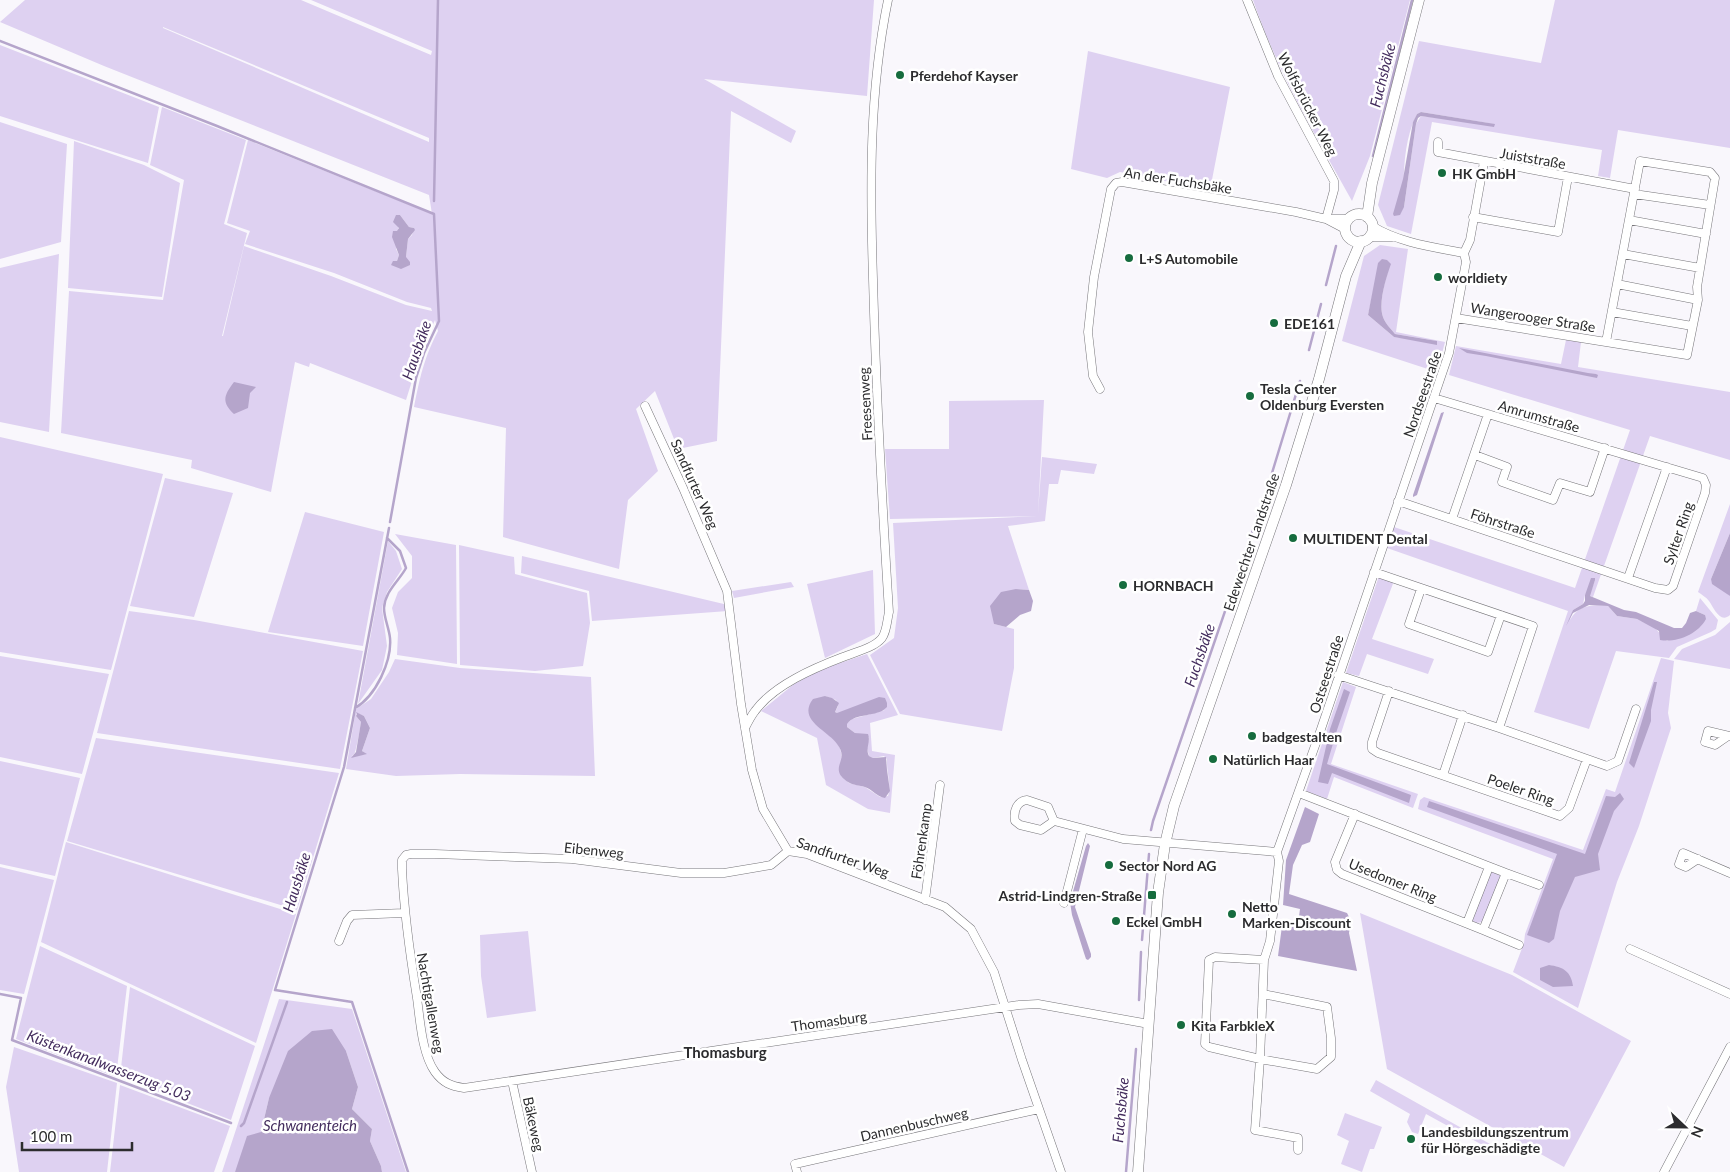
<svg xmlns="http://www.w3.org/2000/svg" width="1730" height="1172" viewBox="0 0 1730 1172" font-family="Lato,sans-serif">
	<rect width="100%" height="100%" fill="#f9f7fc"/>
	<path fill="#ded1f1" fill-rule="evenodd" d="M25,0H301L431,55L432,51L311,0H874L867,96L704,79L796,131L791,143L731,111L717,441L678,449L655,391L636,409L658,471L628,500L619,569L503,537L506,428L414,407C420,377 424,358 438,331L435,320L421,352L406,400L310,363L309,367L295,362L271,492L191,468L192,460L61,433L69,291L163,300L184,180L150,165L162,107L246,140L224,224L247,233L222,336H223L244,246L331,276L406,305L432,311L431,308L407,302L334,273L245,244L250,231L227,223L248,140L432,214L429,195L104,66L0,22ZM163,27L429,138V142L163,28ZM400,215L409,227L414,228L412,235L408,239L406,257L391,265L397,261L399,255L396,249Z
		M1253,0H1410L1370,156L1352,201C1316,136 1277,71 1253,0Z
		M1555,0H1730V148L1618,130L1610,178L1598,176L1602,150L1432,122L1411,234L1387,226L1378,205L1419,41L1541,63ZM1421,112L1494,124L1421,116L1416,124L1404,207C1403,177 1403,141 1417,114Z
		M0,45L159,107L148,163L0,116Z
		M1088,51L1230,87L1210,190L1120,172L1107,178L1071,169Z
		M0,122L67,144L61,242L0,259Z
		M74,141L144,165L180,183L162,297L68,288Z
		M1380,245L1408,249L1396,332L1445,342L1437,372L1342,341L1364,256ZM1390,264C1386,278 1378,303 1383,317C1385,323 1391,329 1395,334L1437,341L1394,337L1368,315L1377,274Z
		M59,254L49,432L0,422V268Z
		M1566,340L1581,342L1578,367L1730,392V460L1650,436L1593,597L1589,596L1595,580L1585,595L1583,604L1573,610L1570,620C1578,605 1593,604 1608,606L1617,616L1637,619L1654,627L1667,641L1705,615L1696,611L1700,598L1718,620L1716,629L1711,632L1677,647L1669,658L1616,651L1589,729L1534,712L1568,611L1387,548L1394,527L1575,588L1630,430L1449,375L1456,346L1561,364Z
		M1044,400L1038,514L1042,457L1097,464L1094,474L1061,470L1058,484H1049L1045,521L1008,526L1029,590L1016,589L994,624L1014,629V668L1002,731L900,714L870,655L894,638L898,608L893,523L1038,516L890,519L885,449H949V401Z
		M0,437L163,474L111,670L0,652Z
		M165,478L233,493L194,617L130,606Z
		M1730,504V533L1711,579L1730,596V615C1720,624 1714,608 1709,601C1706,597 1702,595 1698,592Z
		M305,512L384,532L363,646L268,632Z
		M395,534L456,545L457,664L397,655L398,633L392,608L398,592L412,578V556Z
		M388,541L396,551L402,569L387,592L382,608L387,646L382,670L358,704Z
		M459,545L514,557L515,574L587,593L590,623L583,666L535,671L460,665Z
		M522,556L728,605V611L592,621L589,591L521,573Z
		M873,570L875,634L825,658L807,584Z
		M1379,576L1394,581L1372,639L1434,659L1428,674L1367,654L1359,676L1346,673Z
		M791,582L794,587L734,598L732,591Z
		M129,611L194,620L363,651L340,769L97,733Z
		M1730,622V669L1674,659L1682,649L1715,635Z
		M867,654L898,715L870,723L872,751L895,755L890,813L868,809L826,785L817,738L761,711L794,684L822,669ZM825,696L836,700L838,706L835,712L837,713L885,710L852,719L847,723V727L855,733L869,737L867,748L869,756L873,758L884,756L887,759C886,771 892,786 888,796L880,797L865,787L849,783L841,776C842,754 845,747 825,732Z
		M0,656L109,674L82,774L0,757Z
		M1661,658L1674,661L1668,713L1671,728L1639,826L1617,882L1578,1008L1513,972L1524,943L1525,934L1553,859L1418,809L1420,800L1424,797L1583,850L1606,789L1615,792Z
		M395,659L460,668L591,677L595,776L460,774L396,776L346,769L356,709L371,699L389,672ZM357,713L364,716L370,728L362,751L366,754L352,756C353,755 355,754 355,752C356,751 361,725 361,722L356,716Z
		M1343,682L1356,687L1331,764L1418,794L1413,808L1334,777L1327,799L1306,791Z
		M96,738L339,773L297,910L67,841Z
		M0,761L80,778L55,876L0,864Z
		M66,842L296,914L256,1043L41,942Z
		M0,867L54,880L24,994L0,990Z
		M1490,871L1499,874L1501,876L1482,922L1476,923L1471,920Z
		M1360,913L1512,975L1631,1041L1564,1167L1387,1069Z
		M528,931L536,1011L487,1018L481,976L480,935Z
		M40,946L127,986L116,1077L16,1039Z
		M130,987L255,1046L231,1120L120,1077Z
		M279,999L352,1009L406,1172H382L381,1166L370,1141L372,1129L352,1109L358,1087L346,1051L269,1098L261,1132L235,1172H222Z
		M14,1047L117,1083L107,1172H19L6,1087Z
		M1376,1080L1499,1149L1497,1153L1426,1114L1418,1134L1412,1132L1407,1122L1410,1114L1370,1091Z
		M120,1085L230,1126L214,1172H110Z
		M1345,1113L1382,1127L1374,1149H1370L1362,1172L1341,1164L1349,1141L1337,1135Z"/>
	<path fill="#b5a5cb" d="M1421,112L1495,124L1494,127L1421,116L1418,118L1416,124L1404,207L1400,215L1394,216L1393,214L1403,179L1413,122L1417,114Z
		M396,215H400L409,227L414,228L415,230L408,239L406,257L410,262V265L401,269L391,265L393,261H397L399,255L392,237L393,231H397L399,228L393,222Z
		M1382,259L1387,260L1391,264C1386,278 1378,303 1383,317C1385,323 1391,329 1395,334L1437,341V345L1394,337L1368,315L1378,263Z
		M1459,348L1588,373L1596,374L1598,375L1597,378L1486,356L1467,353Z
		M234,382L256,387L250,393L248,408L234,414C221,402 224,395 234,382Z
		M1444,412L1417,495L1413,497V495L1441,413Z
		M1730,533V596L1712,584L1711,579Z
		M1591,578H1595V580L1590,596L1624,610L1636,612L1674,628H1682L1686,623L1690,613L1696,611L1705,615L1706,619C1698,634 1677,643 1660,640L1659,631L1637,619L1617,616L1608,606L1589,605L1573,613L1566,626L1573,610L1583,604L1585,601V595Z
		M1016,589L1029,590L1033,601L1031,611L1020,615L1006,627L994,624L990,606L1001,592Z
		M1654,682H1657L1651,710V721L1634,768L1629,763Z
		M1344,689L1350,692L1337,730L1327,764L1411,795L1409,803L1332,773L1328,784L1318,782L1330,729Z
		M825,696L832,698L839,703L835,712L837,713L879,697L885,698L887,703V707C877,718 855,712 847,724V727L855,733L868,734C871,742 865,748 869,756L873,758L886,757L887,770L890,791L885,798C877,797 873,790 865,787C858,785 850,785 844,779C830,766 850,760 837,744C827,730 797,720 813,699Z
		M356,712L364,716L370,728L362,751L367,754L351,758L356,752L361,722L356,716L357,714Z
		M1620,793L1624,799L1614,811L1598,854L1600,870L1575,877L1560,911L1554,939L1549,943L1527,935L1557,854L1427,807L1429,801L1585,854L1606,796L1615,797Z
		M1305,807L1319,814L1310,842L1302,845L1293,865L1289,894L1347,913L1351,921L1349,933L1357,971L1278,956L1282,926L1290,928L1298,924L1300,909L1283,905L1286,860Z
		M1088,843L1090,846L1075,907L1091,954V957L1088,960L1086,959L1084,953L1072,915L1070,902L1086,846Z
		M1549,965C1563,967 1571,971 1573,986L1553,987L1540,980V968Z
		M332,1029L346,1051L358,1087L352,1109L372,1129L370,1141L381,1166L382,1172H235L247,1136L261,1132L269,1098L288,1051L312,1031Z"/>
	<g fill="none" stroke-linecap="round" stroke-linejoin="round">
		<path stroke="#b5a5cb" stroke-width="2.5" d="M0,41L217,126L434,214L439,321L424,353L416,378L390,522
			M1373,156L1412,0
			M434,201L438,0
			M1326,285L1336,246
			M1309,350L1321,304
			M1272,473L1300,381
			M389,528L344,767L275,990L352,1002L408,1172
			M355,708C376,696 392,661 390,638C389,628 384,618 384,608C385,591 399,581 406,568L400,551L387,538
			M1151,830L1153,821L1268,486
			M1142,940L1149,854
			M0,994L21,998L12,1040L231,1123
			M1139,1000L1141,952
			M241,1126L244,1123L287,1002
			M1126,1172L1136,1049"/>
		<defs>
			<path id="minor" d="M1247,0L1278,76L1334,181V190L1326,219
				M1438,142V152L1635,189
				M1634,194L1710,205
				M1473,217L1558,232L1568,177
				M1326,219H1348
				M1629,220L1706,234
				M1369,237H1392
				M1464,253L1470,240L1484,162
				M1623,254L1700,268
				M1617,284L1698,300
				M1612,312L1692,326
				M1456,318L1687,355L1698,300L1697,287L1715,178L1710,172L1640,161L1606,342
				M1100,389L1093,376L1088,332L1094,277L1111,189L1116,183L1122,182L1296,212L1326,219L1345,229
				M645,406L683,488L727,591L741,704L752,770L763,809L788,851L807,854L945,907L971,929L994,972L1022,1060L1061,1172
				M1475,455L1507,467L1502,482L1553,500L1560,483L1590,492L1605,448
				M1398,501L1655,588L1668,590L1673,586L1705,493L1706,485L1703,478L1434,398
				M1452,519L1488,414
				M1374,572L1533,626L1499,728
				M1628,578L1667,467
				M1421,589L1409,624L1488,652L1501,615
				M1338,675L1499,728L1607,766L1618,761L1636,709
				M1389,691L1372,742V749L1378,753L1560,816L1569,808L1587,759
				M745,728C748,722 751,716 755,711C774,685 814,668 843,657C855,652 874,648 882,638C887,631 887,620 889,612C882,501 876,390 873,279C870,186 869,92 888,0
				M1728,736L1715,745L1705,742L1708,731L1730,736
				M1443,775L1463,715
				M1299,793L1506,873L1483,930L1342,874L1337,870L1335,862L1355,814
				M1027,800L1048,807L1054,821L1041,830L1020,825L1015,821C1013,811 1017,801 1027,800Z
				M1054,821L1123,839L1277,852
				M788,851L771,865L724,873H681L572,859L435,854H411L406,855L402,860V869C404,913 410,955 417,998C420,1020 422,1054 435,1072C443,1083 451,1086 464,1088L1019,1005L1038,1004L1149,1024
				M1277,852L1321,729L1449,353L1466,262L1464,253C1433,247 1400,243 1372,226
				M1277,852L1279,861L1270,941L1264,960L1260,1059L1255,1130L1298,1138V1150
				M1698,859L1686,867L1679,864L1683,853L1730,873
				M1506,873L1539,885
				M925,900L940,785
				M1064,903L1083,829
				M1467,923L1489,867
				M1483,930L1519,945
				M339,941L347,921L352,915L404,913
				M1630,949L1730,994
				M1263,994L1327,1007L1331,1038V1057L1317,1069L1260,1059L1209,1047L1205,1044L1209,960L1215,957L1264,960
				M512,1081L532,1172
				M797,1172L795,1164L1039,1109
				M1664,1172L1730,1047"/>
			<path id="secondary" d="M1345 228a14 14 0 1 1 28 0a14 14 0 1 1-28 0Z
				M1367,217L1372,183L1419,0
				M1138,1172L1158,893L1165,844L1174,806L1286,485L1319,379L1346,276L1361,241"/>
		</defs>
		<use href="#minor" stroke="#77767a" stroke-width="9"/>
		<use href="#secondary" stroke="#77767a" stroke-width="11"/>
		<use href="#minor" stroke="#fff" stroke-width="8"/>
		<use href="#secondary" stroke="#fff" stroke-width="10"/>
	</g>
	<g fill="#166c3e" stroke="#fff" stroke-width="2">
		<circle cx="900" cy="75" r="5"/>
		<circle cx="1442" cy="173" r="5"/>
		<circle cx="1129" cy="258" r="5"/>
		<circle cx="1438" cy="277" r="5"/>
		<circle cx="1274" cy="323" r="5"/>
		<circle cx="1250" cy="396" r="5"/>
		<circle cx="1293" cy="538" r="5"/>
		<circle cx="1123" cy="585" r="5"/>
		<circle cx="1252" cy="736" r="5"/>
		<circle cx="1213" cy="759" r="5"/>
		<circle cx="1109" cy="865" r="5"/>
		<rect x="1147" y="890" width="10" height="10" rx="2.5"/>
		<circle cx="1232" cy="914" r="5"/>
		<circle cx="1116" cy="921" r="5"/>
		<circle cx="1181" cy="1025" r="5"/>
		<circle cx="1411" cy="1139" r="5"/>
	</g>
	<g text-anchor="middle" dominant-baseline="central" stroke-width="5" stroke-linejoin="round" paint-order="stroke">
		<g font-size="14" font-weight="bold" fill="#2c2c2e" stroke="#fff" text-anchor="start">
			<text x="910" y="75">Pferdehof Kayser</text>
			<text x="1452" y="173">HK GmbH</text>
			<text x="1139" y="258">L+S Automobile</text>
			<text x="1448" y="277">worldiety</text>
			<text x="1284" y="323">EDE161</text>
			<text x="1260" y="388">Tesla Center<tspan x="1260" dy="16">Oldenburg Eversten</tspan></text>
			<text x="1303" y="538">MULTIDENT Dental</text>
			<text x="1133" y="585">HORNBACH</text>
			<text x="1262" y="736">badgestalten</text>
			<text x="1223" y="759">Natürlich Haar</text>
			<text x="1119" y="865">Sector Nord AG</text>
			<text x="1142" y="895" text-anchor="end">Astrid-Lindgren-Straße</text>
			<text x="1242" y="906">Netto<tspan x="1242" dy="16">Marken-Discount</tspan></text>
			<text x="1126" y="921">Eckel GmbH</text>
			<text x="1191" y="1025">Kita FarbkleX</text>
			<text x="1421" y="1131">Landesbildungszentrum<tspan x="1421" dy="16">für Hörgeschädigte</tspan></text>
		</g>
		<g font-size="14" fill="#2c2c2e" stroke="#fff">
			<text transform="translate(1308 104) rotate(63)">Wolfsbrücker Weg</text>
			<text transform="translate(1533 158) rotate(10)">Juiststraße</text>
			<text transform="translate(1178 180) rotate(9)">An der Fuchsbäke</text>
			<text transform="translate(1533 317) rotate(9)">Wangerooger Straße</text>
			<text transform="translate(1422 394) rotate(-71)">Nordseestraße</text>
			<text transform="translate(865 404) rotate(-93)">Freesenweg</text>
			<text transform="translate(1539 416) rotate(16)">Amrumstraße</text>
			<text transform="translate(695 484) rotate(66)">Sandfurter Weg</text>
			<text transform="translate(1503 523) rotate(18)">Föhrstraße</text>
			<text transform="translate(1678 533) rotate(-71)">Sylter Ring</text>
			<text transform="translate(1251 542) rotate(-71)">Edewechter Landstraße</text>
			<text transform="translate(1326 674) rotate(-72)">Ostseestraße</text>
			<text transform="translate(1521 789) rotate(19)">Poeler Ring</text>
			<text transform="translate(921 841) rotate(-82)">Föhrenkamp</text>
			<text transform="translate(594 850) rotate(6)">Eibenweg</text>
			<text transform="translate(843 857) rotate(19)">Sandfurter Weg</text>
			<text transform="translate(1393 880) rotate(22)">Usedomer Ring</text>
			<text transform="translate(431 1003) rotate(80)">Nachtigallenweg</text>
			<text transform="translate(829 1021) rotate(-8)">Thomasburg</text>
			<text transform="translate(534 1124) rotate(78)">Bäkeweg</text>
			<text transform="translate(914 1124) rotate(-13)">Dannenbuschweg</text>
		</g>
		<g font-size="15" font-style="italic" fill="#432c5d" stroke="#fff">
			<text transform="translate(1382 75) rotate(-76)">Fuchsbäke</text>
			<text transform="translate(416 350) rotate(-71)">Hausbäke</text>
			<text transform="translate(1199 655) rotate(-71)">Fuchsbäke</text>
			<text transform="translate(296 882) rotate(-73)">Hausbäke</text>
			<text transform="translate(109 1065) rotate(21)">Küstenkanalwasserzug 5.03</text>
			<text transform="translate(1120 1110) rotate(-85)">Fuchsbäke</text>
			<text x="310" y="1125">Schwanenteich</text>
		</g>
		<g font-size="15" font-weight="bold" fill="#2c2c2e" stroke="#fff">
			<text x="725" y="1052">Thomasburg</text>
		</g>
	</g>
	<g transform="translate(1685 1127) rotate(112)" stroke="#ffffff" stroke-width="4" paint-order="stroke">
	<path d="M0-4L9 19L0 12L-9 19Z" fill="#2c2c2e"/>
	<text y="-8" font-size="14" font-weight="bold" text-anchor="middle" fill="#2c2c2e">N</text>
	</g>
	<path d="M22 1142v8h110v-8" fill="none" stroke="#2c2c2e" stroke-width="2.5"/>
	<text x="30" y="1142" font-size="15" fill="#2c2c2e" stroke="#ffffff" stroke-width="4" paint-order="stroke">100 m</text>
</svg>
